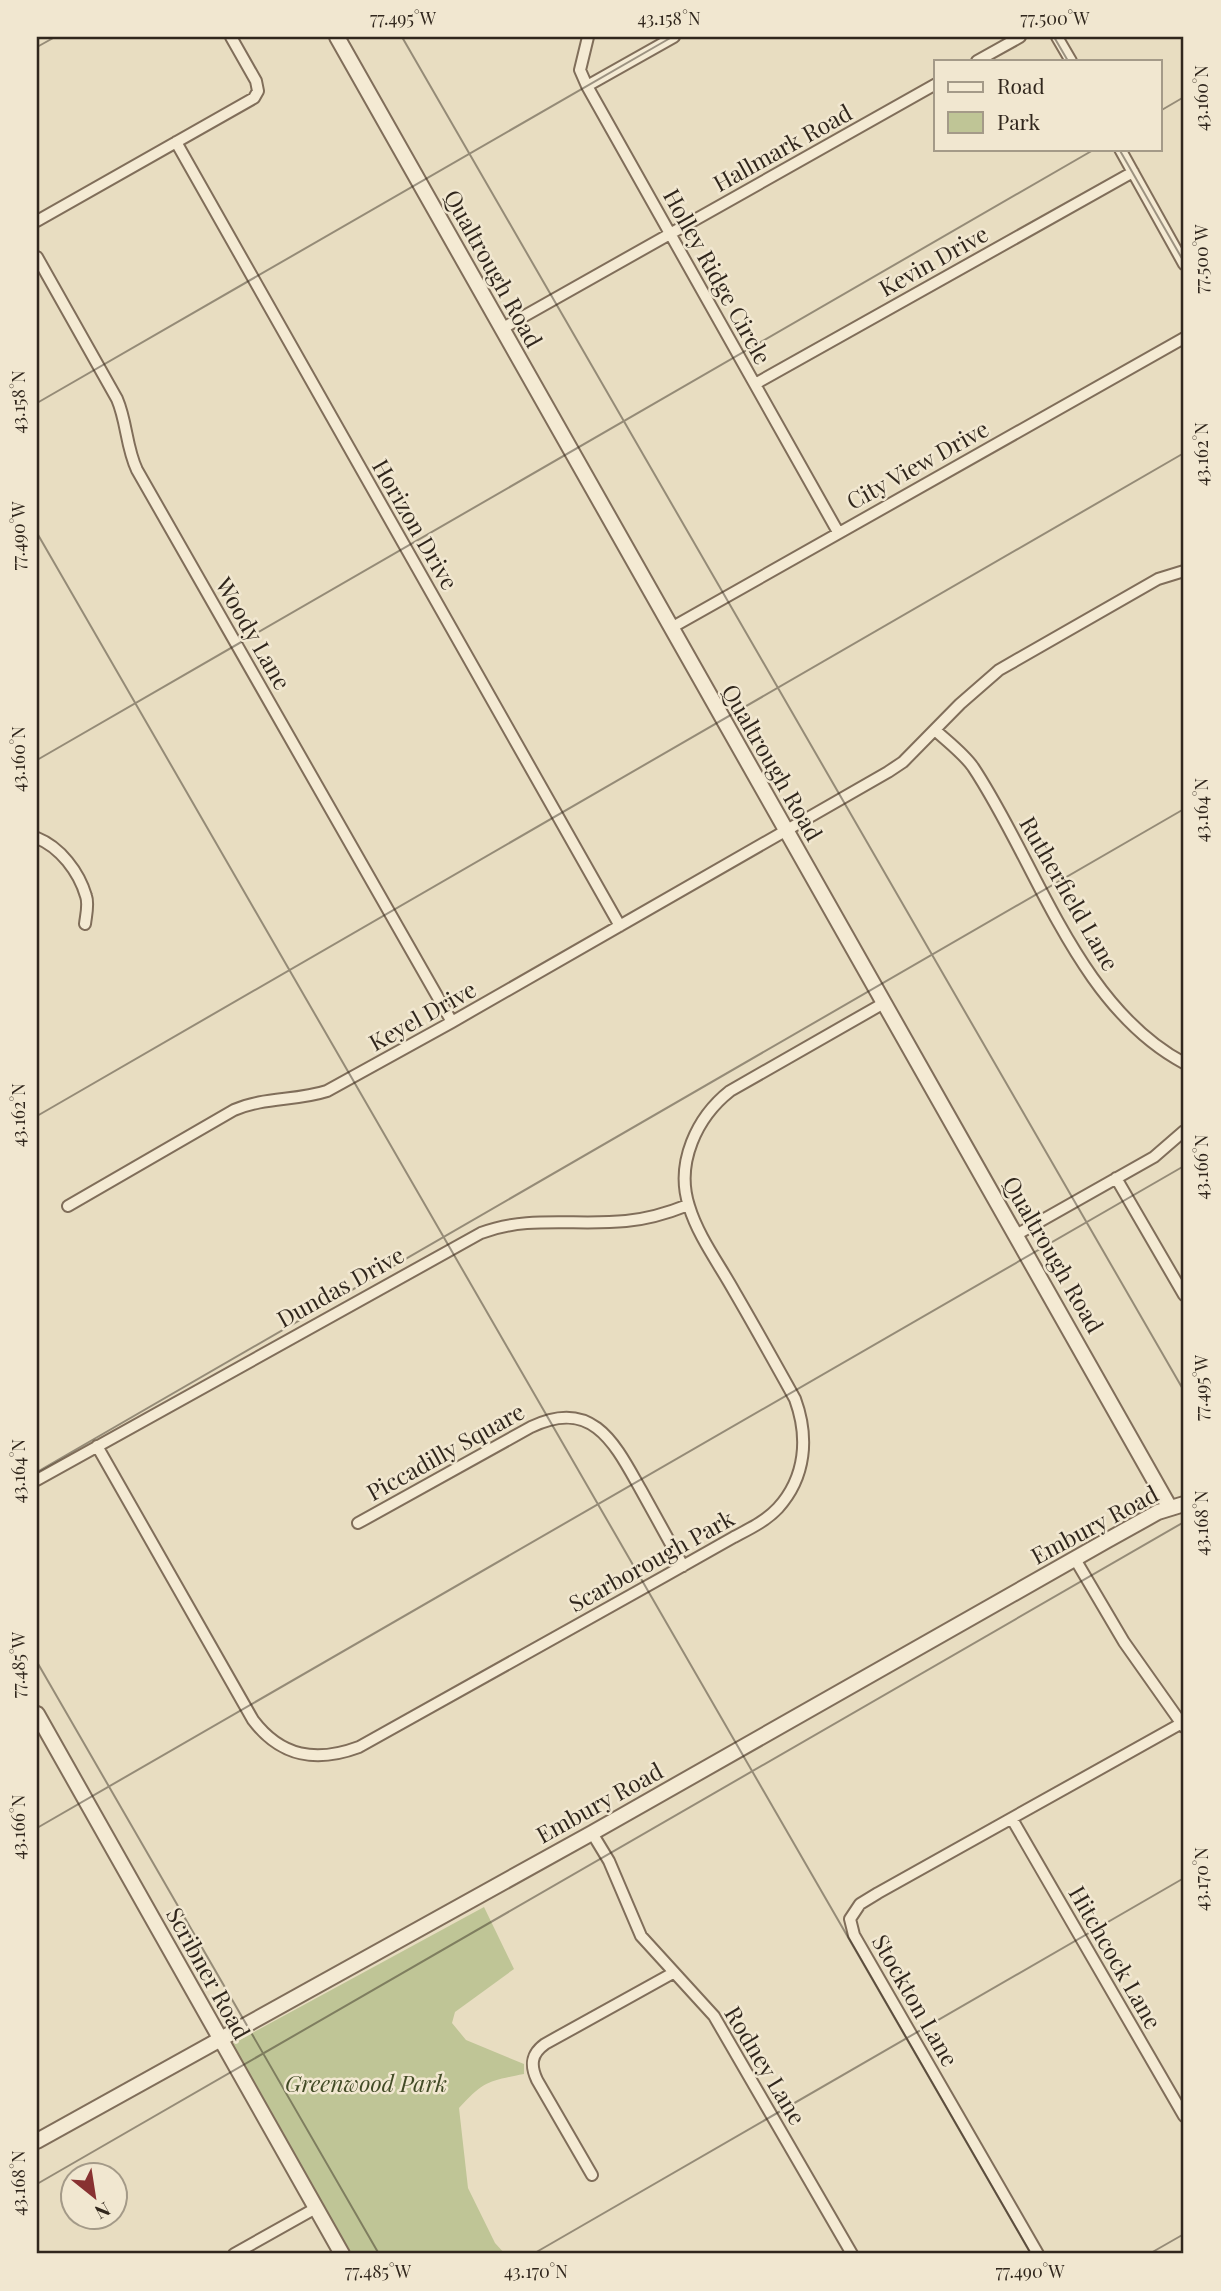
<svg xmlns="http://www.w3.org/2000/svg" width="1221" height="2291" viewBox="0 0 1221 2291" font-family="'Playfair Display',serif">
	<rect width="100%" height="100%" fill="#e8ddc1"/>
	<path fill="#bfc596" d="M484,1907L514,1969L455,2012L452,2023L466,2040L524,2064V2074C488,2081 484,2081 459,2108L468,2188L495,2243L505,2254H351L232,2044Z"/>
	<g fill="none" stroke-linecap="round" stroke-linejoin="round">
		<defs>
			<path id="minor" d="M588,37L580,70L587,86L838,532
				M1057,37L1071,61
				M977,61L1020,37
				M587,86L674,37
				M176,142L620,926
				M1120,149L1184,264
				M37,221L254,98L258,91L256,81L231,37
				M37,257L117,399C127,422 126,447 137,470L452,1022
				M503,328L936,84
				M755,384L1133,172
				M671,628L1184,338
				M935,730C948,742 963,753 973,767C1037,863 1077,1006 1184,1063
				M37,838C60,847 79,872 86,896C89,904 86,915 85,924
				M1116,1178L1184,1295
				M68,1206L234,1110C264,1097 296,1101 327,1091L452,1022L888,772L903,762L960,704L999,670L1158,579L1184,571
				M1016,1235L1154,1157L1184,1131
				M97,1446L253,1720C281,1757 316,1763 359,1747C461,1690 563,1633 665,1576C688,1563 711,1550 734,1537C749,1529 766,1521 778,1508C806,1477 809,1437 795,1399C775,1363 755,1327 734,1291C719,1264 698,1236 689,1206C675,1163 697,1117 730,1091L884,1003
				M37,1480L481,1233C528,1215 576,1226 626,1221C648,1219 668,1213 688,1205
				M358,1523L531,1427C593,1397 615,1444 641,1490C655,1515 669,1541 683,1566
				M1075,1559L1124,1642L1184,1727
				M1012,1819L1184,2116
				M592,1833L609,1861L641,1936L714,2016L852,2254
				M592,2175L537,2080C530,2065 531,2054 545,2044L673,1973
				M234,2254L316,2208
				M1038,2254L854,1935L850,1919L860,1904L878,1893L1182,1723"/>
			<path id="tertiary" d="M337,37L1170,1508
				M37,1714L342,2254
				M37,2141L592,1833L1106,1541L1158,1512L1184,1504"/>
		</defs>
		<use href="#minor" stroke="#806e5a" stroke-width="14"/>
		<use href="#tertiary" stroke="#806e5a" stroke-width="18"/>
		<use href="#minor" stroke="#f4ead3" stroke-width="10"/>
		<use href="#tertiary" stroke="#f4ead3" stroke-width="14"/>
	</g>
	<path fill="none" stroke="#31271d" stroke-width="2" stroke-opacity="0.45" d="M402,37L1184,1391M1054,37L1068,61M37,47L55,37M1160,111L1184,97M1119,149L1184,262M37,403L672,37M37,533L1031,2254M37,760L1095,149M37,1116L1184,453M37,1472L1184,809M37,1662L379,2254M37,1828L1184,1166M37,2184L1184,1522M533,2254L1184,1878M1149,2254L1184,2234"/>
	<g text-anchor="middle" dominant-baseline="central" stroke-width="5" stroke-linejoin="round" paint-order="stroke">
		<g font-size="23" fill="#31271d" stroke="#f1e7d0">
			<text transform="translate(782 147) rotate(-29)">Hallmark Road</text>
			<text transform="translate(933 260) rotate(-29)">Kevin Drive</text>
			<text transform="translate(494 268) rotate(61)">Qualtrough Road</text>
			<text transform="translate(718 276) rotate(61)">Holley Ridge Circle</text>
			<text transform="translate(917 464) rotate(-29)">City View Drive</text>
			<text transform="translate(416 524) rotate(60)">Horizon Drive</text>
			<text transform="translate(254 633) rotate(60)">Woody Lane</text>
			<text transform="translate(773 762) rotate(60)">Qualtrough Road</text>
			<text transform="translate(1070 893) rotate(60)">Rutherfield Lane</text>
			<text transform="translate(422 1015) rotate(-29)">Keyel Drive</text>
			<text transform="translate(1054 1254) rotate(60)">Qualtrough Road</text>
			<text transform="translate(340 1286) rotate(-29)">Dundas Drive</text>
			<text transform="translate(445 1451) rotate(-29)">Piccadilly Square</text>
			<text transform="translate(1094 1524) rotate(-28)">Embury Road</text>
			<text transform="translate(651 1560) rotate(-29)">Scarborough Park</text>
			<text transform="translate(599 1802) rotate(-29)">Embury Road</text>
			<text transform="translate(1116 1957) rotate(60)">Hitchcock Lane</text>
			<text transform="translate(209 1973) rotate(61)">Scribner Road</text>
			<text transform="translate(916 2000) rotate(60)">Stockton Lane</text>
			<text transform="translate(766 2065) rotate(59)">Rodney Lane</text>
		</g>
		<g font-size="23" font-style="italic" fill="#424b26" stroke="#f1e7d0">
			<text x="366" y="2082">Greenwood Park</text>
		</g>
	</g>
	<rect width="1221" height="2291" fill="none" stroke="#f1e7d0" stroke-width="77"/>
	<rect x="934" y="60" width="228" height="91" fill="#f1e7d0" stroke="#a49a88" stroke-width="2"/>
	<rect x="948" y="82" width="35" height="10" fill="#f4ead3" stroke="#a49a88" stroke-width="2"/>
	<text x="997" y="94" font-size="21" fill="#31271d">Road</text>
	<rect x="948" y="112" width="35" height="21" fill="#bfc596" stroke="#a49a88" stroke-width="2"/>
	<text x="997" y="130" font-size="21" fill="#31271d">Park</text>
	<g transform="translate(94 2196) rotate(150)"><circle r="33" fill="#f1e7d0" stroke="#a49a88" stroke-width="2"/>
	<path d="M0-5L12 26L0 18L-12 26Z" fill="#883131"/>
	<text y="-10" font-size="19" font-weight="bold" text-anchor="middle" fill="#31271d">N</text>
	</g>
	<rect x="38" y="38" width="1144" height="2214" fill="none" stroke="#31271d" stroke-width="2.5"/>
	<g font-size="18" text-anchor="middle" fill="#31271d">
		<text x="403" y="25">77.495°W</text>
		<text x="669" y="25">43.158°N</text>
		<text x="1055" y="25">77.500°W</text>
		<text transform="translate(1202 98) rotate(-90)" y="6">43.160°N</text>
		<text transform="translate(1202 259) rotate(-90)" y="6">77.500°W</text>
		<text transform="translate(19 402) rotate(-90)" y="6">43.158°N</text>
		<text transform="translate(1202 454) rotate(-90)" y="6">43.162°N</text>
		<text transform="translate(19 536) rotate(-90)" y="6">77.490°W</text>
		<text transform="translate(19 759) rotate(-90)" y="6">43.160°N</text>
		<text transform="translate(1202 810) rotate(-90)" y="6">43.164°N</text>
		<text transform="translate(19 1115) rotate(-90)" y="6">43.162°N</text>
		<text transform="translate(1202 1167) rotate(-90)" y="6">43.166°N</text>
		<text transform="translate(1202 1388) rotate(-90)" y="6">77.495°W</text>
		<text transform="translate(19 1471) rotate(-90)" y="6">43.164°N</text>
		<text transform="translate(1202 1523) rotate(-90)" y="6">43.168°N</text>
		<text transform="translate(19 1665) rotate(-90)" y="6">77.485°W</text>
		<text transform="translate(19 1827) rotate(-90)" y="6">43.166°N</text>
		<text transform="translate(1202 1879) rotate(-90)" y="6">43.170°N</text>
		<text transform="translate(19 2183) rotate(-90)" y="6">43.168°N</text>
		<text x="378" y="2278">77.485°W</text>
		<text x="536" y="2278">43.170°N</text>
		<text x="1030" y="2278">77.490°W</text>
	</g>
</svg>
